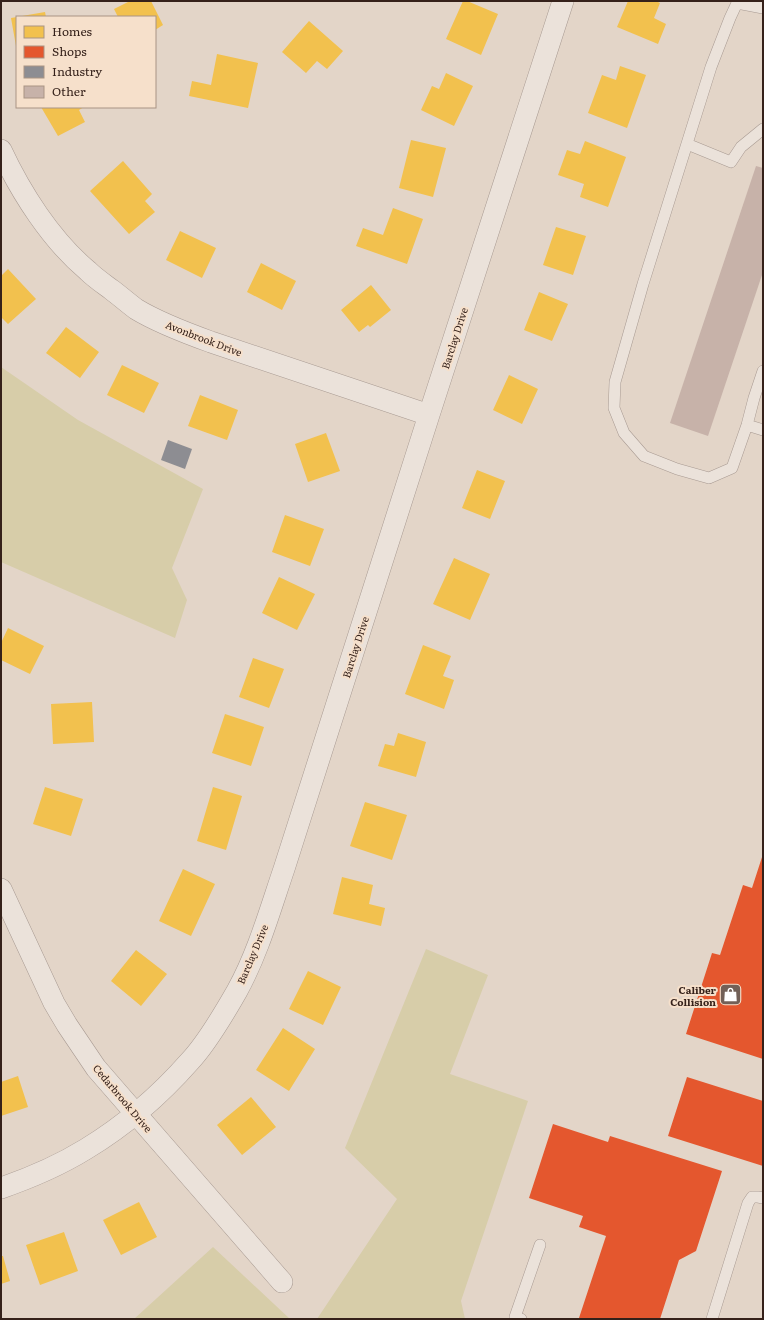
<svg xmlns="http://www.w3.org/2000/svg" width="764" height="1320" viewBox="0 0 764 1320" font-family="Literata,serif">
	<rect width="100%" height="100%" fill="#e3d5c8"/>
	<path fill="#d7cda9" d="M1,367L78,420L203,489L172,568L187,600L175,638L1,562Z
		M426,949L488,975L450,1074L528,1101L461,1301L465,1319H317L397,1199L345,1148Z
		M213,1247L290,1319H134Z"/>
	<path fill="#f2c14e" d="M130,1H151L163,25L155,30V17H118L114,9Z
		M463,1H467L498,14L481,55L446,39Z
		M628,1H656L660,3L654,18L666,24L658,44L617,27Z
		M45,12L46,17H22V16Z
		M17,17V46H16L11,18Z
		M309,21L343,51L327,69L317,61L306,73L282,52Z
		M217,54L258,63L248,108L189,96L192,81L211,85Z
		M620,66L646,75L627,128L588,113L602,75L616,80Z
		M446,73L473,86L454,126L421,110L432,86L439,89Z
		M41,107H84L79,110L85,122L58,136Z
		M411,140L446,148L433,197L399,188Z
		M585,141L626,157L608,207L580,197L584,184L558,175L567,150L580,154Z
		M123,161L152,194L145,201L155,212L129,234L90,191Z
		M393,208L423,219L407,264L356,246L363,228L383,235Z
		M556,227L586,236L573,275L543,265Z
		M180,231L216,248L202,278L166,260Z
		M261,263L296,281L282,310L247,292Z
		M8,269L36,299L8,324L1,317V276Z
		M371,285L391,310L370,327L368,325L359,332L341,310Z
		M539,292L568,304L552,341L524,330Z
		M66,327L99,352L80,378L46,353Z
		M122,365L159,383L144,413L107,395Z
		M509,375L538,389L522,424L493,410Z
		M200,395L238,410L227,440L188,426Z
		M326,433L340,471L308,482L295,444Z
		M477,470L505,481L490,519L462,508Z
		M285,515L324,529L310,566L272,552Z
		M454,558L490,574L470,620L433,604Z
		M279,577L315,594L297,630L262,613Z
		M8,628L44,646L30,674L1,660V643Z
		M423,645L451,656L443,676L454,680L444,709L405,694Z
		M253,658L284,669L269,708L239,697Z
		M92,702L94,742L53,744L51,704Z
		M225,714L264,727L251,766L212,753Z
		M398,733L426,742L416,777L378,766L385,744L394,746Z
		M45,787L83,799L71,836L33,824Z
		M213,787L242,796L226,850L197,841Z
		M365,802L407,815L392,860L350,846Z
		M183,869L215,884L191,936L159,921Z
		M342,877L373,885L369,904L385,908L381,926L333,914Z
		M136,950L167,974L141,1006L111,981Z
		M308,971L341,987L323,1025L289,1009Z
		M283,1028L315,1049L289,1091L256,1070Z
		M18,1076L28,1107L1,1116V1082Z
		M251,1097L276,1127L242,1155L217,1125Z
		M139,1202L157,1237L121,1255L103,1220Z
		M64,1232L78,1271L40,1285L26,1245Z
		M1,1256H3L10,1281L1,1284Z"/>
	<path fill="#e4572e" d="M763,854V1059L686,1034L712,953L720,955L743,885L752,888Z
		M687,1077L763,1101V1166L668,1136Z
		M553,1124L608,1142L610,1136L722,1171L696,1251L679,1260L660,1319L579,1318L606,1236L579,1227L583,1216L529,1198Z"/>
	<path fill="#8d8d92" d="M168,440L192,449L185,469L161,460Z"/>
	<path fill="#c7b2a9" d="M756,166L763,168V272L708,436L670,423Z"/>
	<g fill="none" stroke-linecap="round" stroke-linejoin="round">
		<defs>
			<path id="lane" d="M763,8L737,3L730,18L711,67L643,284L615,382L614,408L624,433L644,456L677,469L709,478L732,468L747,425L754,398L763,371
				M687,144L731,162L741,147L763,129
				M747,425L763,430
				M521,1319L515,1317L540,1245
				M712,1319L748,1203L752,1197H758L763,1198"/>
			<path id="street" d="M1,150C21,193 51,240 88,271C95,278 104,284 112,290C120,296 128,303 136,309C159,323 186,333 211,342L429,415
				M1,889L54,1003L67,1025L96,1068L282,1282
				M1,1188C30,1178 60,1165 86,1149C124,1126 161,1094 190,1061C207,1043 225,1012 237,991C258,953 270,910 284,869L429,415L563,1"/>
		</defs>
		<use href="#lane" stroke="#a89a92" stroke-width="12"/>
		<use href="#street" stroke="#a89a92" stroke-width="22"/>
		<use href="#lane" stroke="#ebe2da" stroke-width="11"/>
		<use href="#street" stroke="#ebe2da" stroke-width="21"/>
	</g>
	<defs>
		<symbol id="shop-square" viewBox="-11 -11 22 22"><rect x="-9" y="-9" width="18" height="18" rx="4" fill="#726057" stroke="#f6e0cb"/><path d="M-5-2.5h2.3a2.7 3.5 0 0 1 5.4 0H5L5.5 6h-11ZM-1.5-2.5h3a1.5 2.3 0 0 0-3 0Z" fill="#fff"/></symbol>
	</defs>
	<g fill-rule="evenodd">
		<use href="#shop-square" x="718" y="982" width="25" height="25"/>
	</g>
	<g text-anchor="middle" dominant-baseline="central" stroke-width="4" stroke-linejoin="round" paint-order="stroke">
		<g font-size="10" fill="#35211a" stroke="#f6e0cb">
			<text transform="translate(204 338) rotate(21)">Avonbrook Drive</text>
			<text transform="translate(454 338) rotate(-72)">Barclay Drive</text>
			<text transform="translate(355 647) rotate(-72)">Barclay Drive</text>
			<text transform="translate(252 954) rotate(-67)">Barclay Drive</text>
			<text transform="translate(123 1098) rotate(50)">Cedarbrook Drive</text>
		</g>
		<g font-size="10" font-weight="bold" fill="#35211a" stroke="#f6e0cb" text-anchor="end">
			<text x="716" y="989">Caliber<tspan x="716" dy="12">Collision</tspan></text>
		</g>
	</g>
	<rect width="764" height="1320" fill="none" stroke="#35211a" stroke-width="4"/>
	<rect x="16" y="16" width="140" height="92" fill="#f6e0cb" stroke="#a99484"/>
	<rect x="24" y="26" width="20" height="12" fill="#f2c14e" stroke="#a99484"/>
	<text x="52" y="36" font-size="12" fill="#35211a">Homes</text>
	<rect x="24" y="46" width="20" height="12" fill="#e4572e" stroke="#a99484"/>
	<text x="52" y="56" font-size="12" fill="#35211a">Shops</text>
	<rect x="24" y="66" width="20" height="12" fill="#8d8d92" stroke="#a99484"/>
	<text x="52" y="76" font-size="12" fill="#35211a">Industry</text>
	<rect x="24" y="86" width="20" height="12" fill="#c7b2a9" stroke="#a99484"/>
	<text x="52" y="96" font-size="12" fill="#35211a">Other</text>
</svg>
